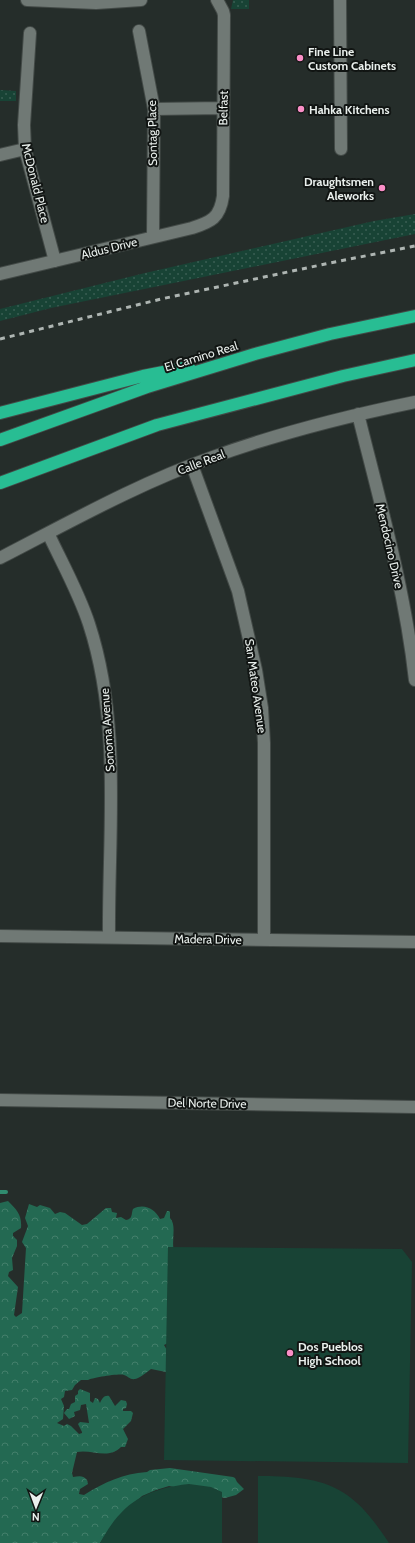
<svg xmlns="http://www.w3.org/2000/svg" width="415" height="1543" viewBox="0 0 415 1543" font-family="Cabin,sans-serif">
	<defs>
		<pattern id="green-dots" width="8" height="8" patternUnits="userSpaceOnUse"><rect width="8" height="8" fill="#184335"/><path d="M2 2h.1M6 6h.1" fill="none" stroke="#3a5e53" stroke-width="1.8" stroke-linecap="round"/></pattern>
		<pattern id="forest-crowns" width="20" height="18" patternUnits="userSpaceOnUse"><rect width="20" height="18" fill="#236952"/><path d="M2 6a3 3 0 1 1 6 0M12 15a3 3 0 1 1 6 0" fill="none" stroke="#437f6b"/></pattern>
	</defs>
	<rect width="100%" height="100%" fill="#252d2a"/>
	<path fill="url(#green-dots)" d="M233,0H249V9H231Z
		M0,90L16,91V101H0Z
		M415,214V234L51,308L0,321V309L145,273L374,221Z"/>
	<path fill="url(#forest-crowns)" d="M8,1201C17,1210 22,1215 21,1228L13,1233V1236L17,1240V1246L12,1258L13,1270L9,1272L8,1276L18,1287L14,1315L16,1317L22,1313L26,1248L22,1242L28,1226L25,1218L29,1204L37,1207L40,1205L50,1208L55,1214L60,1212L65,1213L82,1225L87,1224L106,1208H111L112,1212L117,1213L116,1218L121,1217L126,1220C133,1219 131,1214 133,1209C144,1203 155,1209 160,1219L164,1218L167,1211H169L170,1212V1218C177,1225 171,1241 174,1251L170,1342L164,1345L168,1352L166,1372L151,1369C147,1372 140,1378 135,1379C130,1380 128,1376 124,1375C120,1373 91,1378 88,1380H81L75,1385L72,1390L65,1391L64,1397L61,1399L64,1406L63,1419L57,1423L64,1426L67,1424L71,1426L79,1434L82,1433V1432L78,1424L80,1422L89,1423L86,1404L81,1405L80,1410L74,1412L75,1416L69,1419L64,1413L67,1409H69L71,1404L75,1402V1396L78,1394V1391L80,1389L90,1393V1401L93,1403L95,1398L98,1399L100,1403C102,1399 104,1395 109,1396L115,1406L121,1400L126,1401L127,1404L126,1408L123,1409V1411H131L133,1413L131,1421L123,1429L128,1439L125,1447H121C108,1460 92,1449 77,1452L72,1473L73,1477C79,1476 83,1475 87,1480L88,1484L80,1489L79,1494L84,1495C105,1482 122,1474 147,1472L150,1470L170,1468L233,1477L235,1478L237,1482L244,1489L236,1495L225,1498L169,1486L156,1490L142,1496L113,1524L100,1543H0V1203Z"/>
	<path fill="#184335" d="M168,1247L402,1249L412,1262L408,1463L164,1460Z
		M258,1476C286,1476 320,1477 344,1493C363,1505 377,1525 389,1543H258Z
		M189,1484L211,1487L222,1492V1543H100C122,1503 144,1489 189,1484Z"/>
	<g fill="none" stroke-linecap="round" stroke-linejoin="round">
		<path stroke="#308c6f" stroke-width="4" d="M0,1192H6"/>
		<defs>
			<path id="minor" d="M27,0L96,3L141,0
				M340,0L341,149
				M139,31L154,109L153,237
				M30,33L24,125L25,149L55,261
				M154,109L222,108
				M0,155L25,149
				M0,274L192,228C211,222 220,218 223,196L224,15L223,11L217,0
				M358,414C380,502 405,590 415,680
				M192,465L238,591L256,670L262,708L264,743V940
				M48,533C62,563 79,593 89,624C122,725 108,833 109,937
				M0,558C70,522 139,483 213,457C279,433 347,416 415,402
				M0,936L415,942
				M0,1100L415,1107"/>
			<path id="highway" d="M0,413L143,376L189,367
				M0,440L147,387L255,354L330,334L415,316
				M0,483L157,425L343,376L415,360"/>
		</defs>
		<use href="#minor" stroke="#434a47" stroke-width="14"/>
		<use href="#highway" stroke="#434a47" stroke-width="14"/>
		<use href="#minor" stroke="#707975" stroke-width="12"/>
		<use href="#highway" stroke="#28bd93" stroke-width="12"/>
		<path stroke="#aeb5b2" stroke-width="3" stroke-dasharray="5 5" stroke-linecap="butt" d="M0,339L161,299L330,263L415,246"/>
	</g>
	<g fill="#fa8fc7" stroke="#111513" stroke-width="1.5">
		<circle cx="300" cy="58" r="4"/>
		<circle cx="301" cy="109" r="4"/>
		<circle cx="382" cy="188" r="4"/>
		<circle cx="290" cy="1353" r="4"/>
	</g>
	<g text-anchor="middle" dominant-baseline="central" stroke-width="4" stroke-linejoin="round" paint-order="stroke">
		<g font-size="12" font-weight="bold" fill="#eaf0ed" stroke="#111513" text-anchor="start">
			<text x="308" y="51">Fine Line<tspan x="308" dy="14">Custom Cabinets</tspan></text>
			<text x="309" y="109">Hahka Kitchens</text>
			<text x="374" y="181" text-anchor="end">Draughtsmen<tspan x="374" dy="14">Aleworks</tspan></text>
			<text x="298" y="1346">Dos Pueblos<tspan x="298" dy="14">High School</tspan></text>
		</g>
		<g font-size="12" fill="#eaf0ed" stroke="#111513">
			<text transform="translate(223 108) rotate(-89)">Belfast</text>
			<text transform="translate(152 133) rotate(-91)">Sontag Place</text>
			<text transform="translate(36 183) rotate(76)">McDonald Place</text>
			<text transform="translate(109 248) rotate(-14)">Aldus Drive</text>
			<text transform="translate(201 356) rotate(-17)">El Camino Real</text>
			<text transform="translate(201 462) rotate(-21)">Calle Real</text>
			<text transform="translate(390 546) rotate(77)">Mendocino Drive</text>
			<text transform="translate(256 686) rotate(82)">San Mateo Avenue</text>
			<text transform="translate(107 730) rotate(-94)">Sonoma Avenue</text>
			<text transform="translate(208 939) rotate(1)">Madera Drive</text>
			<text transform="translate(207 1103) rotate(1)">Del Norte Drive</text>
		</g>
	</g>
	<g transform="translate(36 1507) rotate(181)" stroke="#111513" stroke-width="3" paint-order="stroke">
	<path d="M0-3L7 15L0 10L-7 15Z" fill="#eaf0ed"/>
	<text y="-6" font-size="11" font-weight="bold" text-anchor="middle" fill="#eaf0ed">N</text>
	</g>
</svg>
